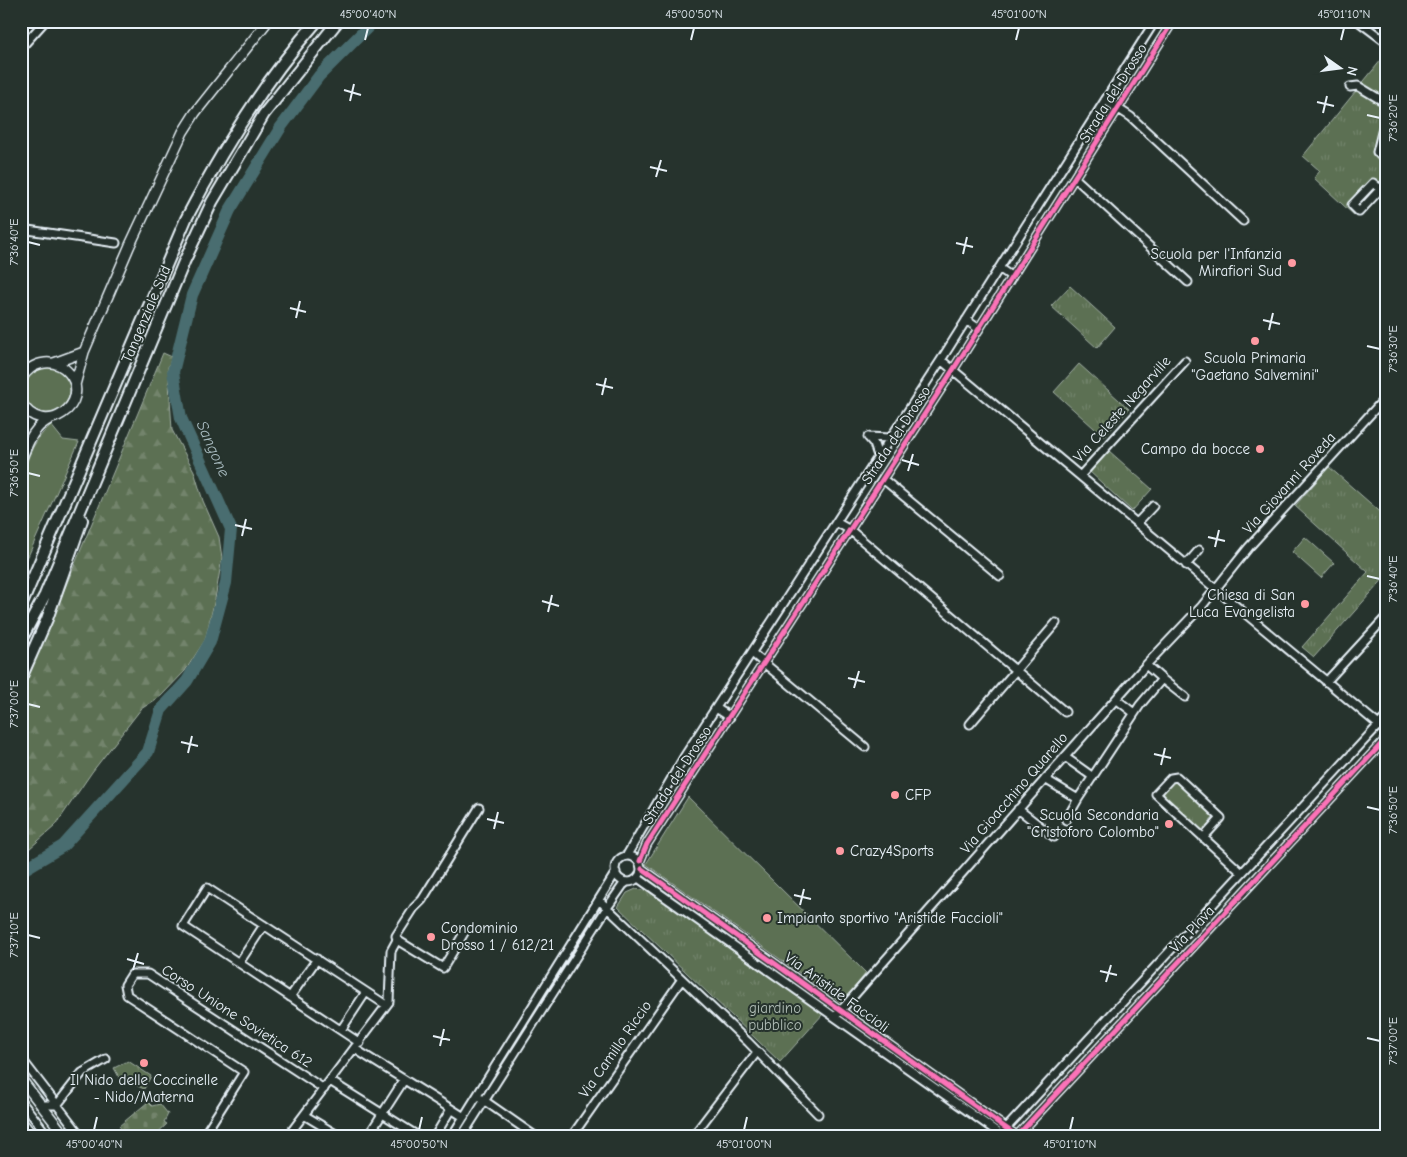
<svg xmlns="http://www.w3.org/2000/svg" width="1407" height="1157" viewBox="0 0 1407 1157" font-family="'Comic Neue',sans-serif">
	<defs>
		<pattern id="forest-firs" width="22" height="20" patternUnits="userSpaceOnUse" patternTransform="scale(1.25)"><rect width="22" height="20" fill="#5b6f52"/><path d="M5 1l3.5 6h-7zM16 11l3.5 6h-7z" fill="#73846c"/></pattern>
		<pattern id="cemetery-stones" width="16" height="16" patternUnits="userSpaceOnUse" patternTransform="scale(1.25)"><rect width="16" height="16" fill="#5b6f52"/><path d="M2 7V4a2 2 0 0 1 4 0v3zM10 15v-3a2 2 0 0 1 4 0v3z" fill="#73846c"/></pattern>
		<pattern id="park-tufts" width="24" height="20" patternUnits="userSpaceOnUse" patternTransform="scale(1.25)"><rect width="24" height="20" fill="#5b6f52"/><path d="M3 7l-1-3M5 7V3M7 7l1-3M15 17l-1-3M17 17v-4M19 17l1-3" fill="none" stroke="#73846c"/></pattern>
	</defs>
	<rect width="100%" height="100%" fill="#26332d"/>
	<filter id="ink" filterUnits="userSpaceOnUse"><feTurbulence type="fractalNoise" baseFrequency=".02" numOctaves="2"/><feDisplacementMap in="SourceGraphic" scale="10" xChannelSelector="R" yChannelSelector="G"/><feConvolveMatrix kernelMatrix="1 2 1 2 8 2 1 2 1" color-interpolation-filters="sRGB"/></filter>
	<g filter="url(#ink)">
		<path fill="#5b6f52" stroke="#a2b0a5" d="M24 390a23 23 0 1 1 46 0a23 23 0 1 1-46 0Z
			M51,425L63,440L79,442L21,572C21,525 10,459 51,425Z
			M1305,537L1334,563L1321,578L1292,552Z
			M688,797L866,973L842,1003L646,864Z"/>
		<path fill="url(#forest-firs)" stroke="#a2b0a5" d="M163,353L172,357L168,367L172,430L194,471L203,501L219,537L222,558L215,599L205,640L185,671L161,696L141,709L92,772L55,826L21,856V693Z"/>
		<path fill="url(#cemetery-stones)" stroke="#a2b0a5" d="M148,1102L152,1106L160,1104L168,1114L164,1122L167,1124L154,1136H127L119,1126Z"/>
		<path fill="url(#park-tufts)" stroke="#a2b0a5" d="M1386,54V99L1374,153L1386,166V183L1355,216L1314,178L1320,171L1303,156Z
			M1070,286L1115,327L1097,348L1051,306Z
			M1079,364L1129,409L1104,437L1054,392Z
			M1108,450L1152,489L1132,511L1089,471Z
			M1329,467L1386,517V576L1314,657L1302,647L1368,572L1295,506Z
			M1175,779L1214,817L1201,831L1162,793Z
			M636,889L649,891L823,1014L780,1062L618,907L627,893Z
			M128,1061L151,1076L144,1089L119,1077L114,1068Z"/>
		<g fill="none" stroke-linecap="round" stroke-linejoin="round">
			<path stroke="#4a6d6f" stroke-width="12" d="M21,871L63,846L148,752L161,710L187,681L210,642L226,583L231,529L181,418L173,372L192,295L230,210L281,127L319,76L374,21"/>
			<defs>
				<path id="minor" d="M1358,21L1386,42
					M21,48L45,21
					M1350,87L1358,86L1386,103
					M1105,100L1131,117L1243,221
					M1386,116L1377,152L1386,161
					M1075,178L1188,282
					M1380,189L1373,183L1352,205L1359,212L1386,183
					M21,229L116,243
					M999,268L1012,277
					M966,320L979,329
					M941,360L1386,731
					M21,362L28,370
					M868,437L874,444L878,456
					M868,437L890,438
					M1080,476L1185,361
					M883,479L1000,576
					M836,522L850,530L1065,712
					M1137,523L1153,506
					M1186,565L1199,550
					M752,653L865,747
					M1162,679L1185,697
					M1326,682L1386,617
					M1116,699L1134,713
					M716,708L730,717
					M970,724L1056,623
					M1065,757L1093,777
					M1045,779L1078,799L1140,705L1162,679L1146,665
					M1018,809L1054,837
					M1066,820L1078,799
					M1203,838L1221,818L1177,777L1171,778L1156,794L1242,873
					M627,855L684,757L941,360L1155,21
					M615 869a13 13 0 1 1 26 0a13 13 0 1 1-26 0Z
					M640,861L647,844L953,370L1173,21
					M642,869L1017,1136L1386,739
					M638,878L1003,1136
					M599,900L748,1042L818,1114
					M397,940L396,936L414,908L422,900L479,808
					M239,963L264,925
					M290,997L317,959
					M835,1017L1146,665L1202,606L1249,547L1386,397
					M341,1030L366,992
					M360,1043L183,926L207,888L386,1005
					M355,1049L464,1117
					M21,1058L81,1136
					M330,1081L418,1136
					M482,1099L535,1136
					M21,1101L48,1136
					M41,1105H57L82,1073L106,1059
					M304,1115L339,1136
					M209,1136L206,1132L244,1072L127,995L125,985L132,974H148L324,1089
					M288,1136L389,1002L391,951L397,940L443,968L464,933
					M368,1136L404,1080
					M435,1136L451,1109
					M452,1136L616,872
					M462,1136L607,908L623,885L627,882
					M572,1136L682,979
					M693,1136L757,1052
					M999,1136L1386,717"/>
				<path id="major" d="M54,363L84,352
					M21,380C25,371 34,364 45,363C54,362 63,366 69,373C94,403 43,441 21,402
					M75,385L84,352L130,245L183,132L195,113L268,21
					M21,460C28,443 33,427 50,419
					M21,1079L65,1136
					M21,1121L33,1136"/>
				<path id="highway" d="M21,606L186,219C223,148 264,81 317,21
					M21,640L45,595L184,262L212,202L264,114L338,21
					M21,678L47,619L82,520"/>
			</defs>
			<use href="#minor" stroke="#e8f1f8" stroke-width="11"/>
			<use href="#major" stroke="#e8f1f8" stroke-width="12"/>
			<use href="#highway" stroke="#e8f1f8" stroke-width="14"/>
			<use href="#minor" stroke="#26332d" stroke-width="7"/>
			<use href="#major" stroke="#26332d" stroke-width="9"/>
			<use href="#highway" stroke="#26332d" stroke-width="10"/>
			<defs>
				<path id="cycleway" d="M640,861L647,844L953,370L1173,21
					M642,869L1017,1136L1386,739"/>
			</defs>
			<use href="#cycleway" stroke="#26332d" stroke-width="8"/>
			<use href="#cycleway" stroke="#fb73b8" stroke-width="5"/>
		</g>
	</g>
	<path fill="none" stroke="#e8f1f8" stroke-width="2" d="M365,40L368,28M691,40L694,28M1016,40L1019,28M1341,40L1344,28M344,90L361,95M350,101L354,84M1317,102L1334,106M1323,113L1327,96M1367,115L1380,118M650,167L667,171M656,177L661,160M28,242L40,245M956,243L973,247M963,254L967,237M290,308L306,312M296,318L300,301M1263,320L1280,324M1269,330L1273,313M1367,346L1380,349M596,384L613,388M602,395L606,378M902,460L919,465M908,471L913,454M28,473L40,476M235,525L252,529M242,536L246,519M1208,537L1225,541M1215,547L1219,530M1367,576L1380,579M542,601L559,606M548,612L552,595M848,678L865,682M854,688L859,671M28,704L40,707M181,742L198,746M188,753L192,736M1154,754L1171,758M1161,765L1165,748M1367,807L1380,810M487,819L504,823M494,829L498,812M794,895L811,899M800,905L804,889M28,935L40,938M127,959L144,964M133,970L138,953M1100,971L1117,975M1106,982L1111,965M433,1036L450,1040M1367,1038L1380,1041M440,1046L444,1029M94,1130L97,1117M419,1130L422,1117M744,1130L747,1117M1070,1130L1073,1117"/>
	<g fill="#ff9aa2" stroke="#26332d" stroke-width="2">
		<circle cx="1292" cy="263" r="5"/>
		<circle cx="1255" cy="341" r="5"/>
		<circle cx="1260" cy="449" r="5"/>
		<circle cx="1305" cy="604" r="5"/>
		<circle cx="895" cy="795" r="5"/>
		<circle cx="1169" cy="824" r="5"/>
		<circle cx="840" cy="851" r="5"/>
		<circle cx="767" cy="918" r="5"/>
		<circle cx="431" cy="937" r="5"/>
		<circle cx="144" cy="1063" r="5"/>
	</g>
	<g text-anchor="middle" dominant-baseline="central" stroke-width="4" stroke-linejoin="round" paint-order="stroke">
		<g font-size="15" fill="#e8f1f8" stroke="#26332d">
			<text transform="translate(1113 93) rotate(-58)">Strada del Drosso</text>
			<text transform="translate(146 314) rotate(-67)">Tangenziale Sud</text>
			<text transform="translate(1122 409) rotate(-48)">Via Celeste Negarville</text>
			<text transform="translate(896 435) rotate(-57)">Strada del Drosso</text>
			<text transform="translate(1289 483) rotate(-48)">Via Giovanni Roveda</text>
			<text transform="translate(677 775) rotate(-57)">Strada del Drosso</text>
			<text transform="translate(1014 793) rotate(-49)">Via Gioacchino Quarello</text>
			<text transform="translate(1192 929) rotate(-47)">Via Plava</text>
			<text transform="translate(837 992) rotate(36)">Via Aristide Faccioli</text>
			<text transform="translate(237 1016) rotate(33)">Corso Unione Sovietica 612</text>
			<text transform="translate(615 1049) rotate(-55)">Via Camillo Riccio</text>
		</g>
		<g font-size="15" fill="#e8f1f8" stroke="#26332d" text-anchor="end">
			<text x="1282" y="254">Scuola per l'Infanzia<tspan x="1282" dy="17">Mirafiori Sud</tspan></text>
			<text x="1255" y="358" text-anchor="middle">Scuola Primaria<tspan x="1255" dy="17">"Gaetano Salvemini"</tspan></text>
			<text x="1250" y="449">Campo da bocce</text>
			<text x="1295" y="595">Chiesa di San<tspan x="1295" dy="17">Luca Evangelista</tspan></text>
			<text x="905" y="795" text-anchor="start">CFP</text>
			<text x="1159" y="815">Scuola Secondaria<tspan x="1159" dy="17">"Cristoforo Colombo"</tspan></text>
			<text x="850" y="851" text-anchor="start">Crazy4Sports</text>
			<text x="777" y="918" text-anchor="start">Impianto sportivo "Aristide Faccioli"</text>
			<text x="441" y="928" text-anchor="start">Condominio<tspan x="441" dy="17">Drosso 1 / 612/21</tspan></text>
			<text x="144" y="1080" text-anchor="middle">Il Nido delle Coccinelle<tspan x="144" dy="17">- Nido/Materna</tspan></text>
		</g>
		<g font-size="15" fill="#b0bdb6" stroke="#26332d">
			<text x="775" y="1008">giardino<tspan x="775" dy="17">pubblico</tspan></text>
		</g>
		<g font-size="16" font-style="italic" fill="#a9bcc1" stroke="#26332d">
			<text transform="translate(213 449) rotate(66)">Sangone</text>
		</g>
	</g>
	<rect width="1407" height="1157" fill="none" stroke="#26332d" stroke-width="55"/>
	<g transform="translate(1340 68) rotate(104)" stroke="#26332d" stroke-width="4" paint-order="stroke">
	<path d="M0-4L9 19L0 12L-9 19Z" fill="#e8f1f8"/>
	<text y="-8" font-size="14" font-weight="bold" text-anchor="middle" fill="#e8f1f8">N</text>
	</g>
	<rect x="28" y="28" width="1352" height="1102" fill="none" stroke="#e8f1f8" stroke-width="2"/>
	<g font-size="12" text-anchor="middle" fill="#e8f1f8">
		<text x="368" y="18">45°00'40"N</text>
		<text x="694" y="18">45°00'50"N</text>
		<text x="1019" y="18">45°01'00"N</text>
		<text x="1344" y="18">45°01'10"N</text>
		<text transform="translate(1393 118) rotate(-90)" y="4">7°36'20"E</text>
		<text transform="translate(14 242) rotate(-90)" y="4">7°36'40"E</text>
		<text transform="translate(1393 349) rotate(-90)" y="4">7°36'30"E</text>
		<text transform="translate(14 473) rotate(-90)" y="4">7°36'50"E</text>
		<text transform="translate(1393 579) rotate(-90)" y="4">7°36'40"E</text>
		<text transform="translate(14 704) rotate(-90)" y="4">7°37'00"E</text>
		<text transform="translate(1393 810) rotate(-90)" y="4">7°36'50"E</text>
		<text transform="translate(14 935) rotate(-90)" y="4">7°37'10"E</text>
		<text transform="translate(1393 1041) rotate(-90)" y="4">7°37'00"E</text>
		<text x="94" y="1148">45°00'40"N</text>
		<text x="419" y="1148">45°00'50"N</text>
		<text x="744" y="1148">45°01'00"N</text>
		<text x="1070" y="1148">45°01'10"N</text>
	</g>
</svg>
